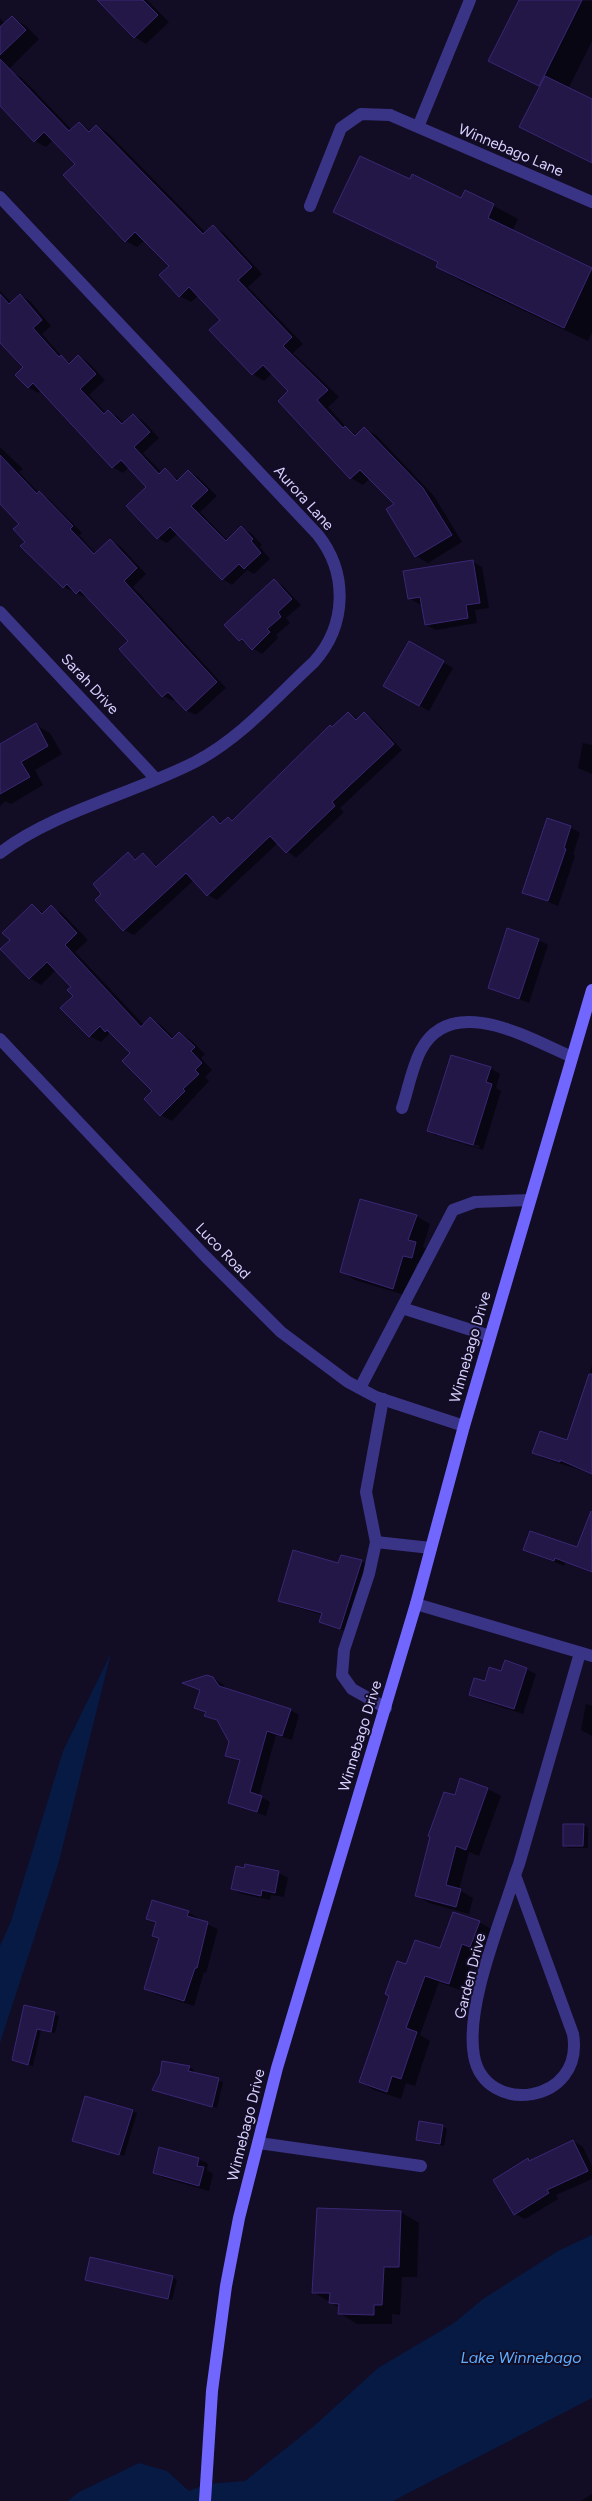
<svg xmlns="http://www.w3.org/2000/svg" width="592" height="2501" viewBox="0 0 592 2501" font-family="Figtree,sans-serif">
	<rect width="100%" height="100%" fill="#120c24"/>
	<path fill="#061a44" d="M111,1653L58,1865L0,2043V1946L11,1921L63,1751Z
		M592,2235V2398L393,2501H68L79,2492L139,2463L167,2471L189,2491L206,2484L245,2481L314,2426L378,2368L454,2323L483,2299L558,2251Z"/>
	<path fill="#0007" d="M99,0H147L169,22L146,44L135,37Z
		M520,0L592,1V41L568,89L592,101V164L521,126L545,88L490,61Z
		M0,18L5,24L12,18L26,26L39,39L8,70L0,65Z
		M11,72L22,78L72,130L79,123L91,131L96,126L108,133L206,233L213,227L224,233L262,274L248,287L303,344L293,353L339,397L328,407L348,429L357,435L364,429L376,435L434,496L462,542L428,563L416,556L388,510L396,505L370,478L363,485L351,478L322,448L290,391L272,373L264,381L253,374L210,330L221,320L199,295L191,302L180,296L170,266L145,240L137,247L126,241L76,164L53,140L46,147L35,141L0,105V82Z
		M411,181L462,199L465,192L494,206L518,219L512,231L592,269V332L588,341L461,281L437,267L439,263L335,212Z
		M0,291L12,303L20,295L30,301L51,326L42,334L64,359L71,363L78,356L88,362L105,380L89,395L106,413L108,412L118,417L124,424L133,415L143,421L159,438L143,453L162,473L165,470L179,480L188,471L198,477L217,496L200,512L228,541L241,528L251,533L262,545L260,547L270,559L254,574L247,570L232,585L223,579L178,533L167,543L158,538L148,487L129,467L123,473L113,467L41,390L38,393L28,387L25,367L0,342Z
		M0,447L23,469L19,472L39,493L49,499L82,533L79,535L96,554L110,540L120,546L146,574L133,587L226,688L196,715L186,710L176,698L173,701L163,696L130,641L88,597L87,598L64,587L22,546L27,542L21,524L2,505L0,506Z
		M473,562L482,567L489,608L475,610L477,623L436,630L426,625L423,603L419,604L409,598Z
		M274,581L283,586L301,605L286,618L290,623L276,635L278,638L262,654L240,640Z
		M409,643L453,668L429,711L385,686Z
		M349,713L358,719L364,714L373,719L402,750L340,808L344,812L296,858L278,843L217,900L208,895L194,880L134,935L124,930L103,894L128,854L138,860L143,855L159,867L213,818L223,823L228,818L234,821Z
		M36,725L50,733L62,754L35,770L43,785L11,804L5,801L0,806V745Z
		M583,743L592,745V774L578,768Z
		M570,827L580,833L573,854L575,856L558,906L524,892Z
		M32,906L44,913L51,907L62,913L88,940L75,952L144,1025L150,1019L161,1025L174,1038L180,1033L191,1040L205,1054L201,1058L212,1070L205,1077L209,1081L172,1121L161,1115L153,1091L132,1053L115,1036L110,1033L101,1042L90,1036L72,987L56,970L41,985L30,978L2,949L11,940Z
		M538,940L548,945L529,1003L489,987Z
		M490,1068L500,1074L496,1088L501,1091L483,1150L437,1136L479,1148L480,1146L437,1133V1136L429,1131Z
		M416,1216L430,1224L423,1247L430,1252L426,1266L417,1263L408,1296L355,1280L341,1271Z
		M592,1365V1474L543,1458L534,1452L568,1442Z
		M588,1522L592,1523V1573L565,1562L564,1566L525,1550L577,1549Z
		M342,1556L362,1561L371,1566L350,1633L321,1622L323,1615L289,1605L280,1600L339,1564Z
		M526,1669L536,1674L523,1714L480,1700L470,1695L502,1672Z
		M213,1678L223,1684L226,1690L290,1710L299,1715L292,1740L276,1735L259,1796L270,1802L266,1816L229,1802L241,1762L227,1755L230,1742L219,1722L206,1716V1713L196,1708L201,1691L185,1683Z
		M586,1704L592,1706V1736L581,1730Z
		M461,1780L488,1789L501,1796L479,1856L469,1852L459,1890L473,1898L469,1914L429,1903L416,1895Z
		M584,1825L588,1828V1848H568L564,1845Z
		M279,1873L288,1878L284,1897L271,1895L270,1900L242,1894L232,1889Z
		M188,1912L198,1918L197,1920L218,1929L206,1973L204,1972L194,2006L155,1994L145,1988L160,1940L153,1935L157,1924L147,1919Z
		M479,1922L493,1930L484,1954L476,1951L462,1991L439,1982L420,2035L430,2041L415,2086L406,2083L401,2099L374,2090L360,2082L407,1966L441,1950Z
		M25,2006L59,2016L55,2033L41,2030L33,2066L14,2060Z
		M163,2062L190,2067L194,2070L192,2074L223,2082L217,2108L154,2089Z
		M132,2111L137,2113L124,2156L73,2140Z
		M443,2126L447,2129L444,2146L417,2140Z
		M573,2141L583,2147L592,2166V2179L556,2195L558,2199L525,2219L515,2214L528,2160L530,2161Z
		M199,2159L208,2164L207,2170L213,2174L209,2191L164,2178L154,2173Z
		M401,2212L419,2223L417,2277H402L400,2315L392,2314V2324H357L339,2313L340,2308L313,2292Z
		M173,2277L177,2280L172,2300L86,2279Z
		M592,2494V2501H581Z"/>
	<path fill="#231747" stroke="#3a2775" d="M97,0H143L158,15L134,38Z
		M519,0H582L539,86L488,61Z
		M12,16L26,30L0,55V27Z
		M0,59L69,131L79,122L89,132L96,125L203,234L213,225L252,267L238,280L292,337L283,346L328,390L317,400L343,428L345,426L355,436L364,427L423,488L452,535L415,557L386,509L394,504L360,470L350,479L278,401L288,391L263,365L252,375L209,330L220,320L189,287L179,297L159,275L169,266L135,232L125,242L63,175L75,164L44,132L34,142L0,106Z
		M545,76L592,99V163L519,127Z
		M360,156L410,179L412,174L461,198L465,190L494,204L488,218L592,268L564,328L436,267L438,262L333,212Z
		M0,294L9,304L20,294L42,320L33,328L59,357L61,355L69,364L78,355L96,374L80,389L104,414L108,410L122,424L133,414L150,432L134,447L159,474L165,468L177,481L188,470L208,490L191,506L226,541L241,526L253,539L251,541L261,553L244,569L239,564L222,580L170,527L157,539L126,506L146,487L121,460L112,468L33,383L28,388L15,375L23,367L0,343Z
		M0,455L37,494L39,491L73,526L70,529L94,554L110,539L137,568L124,581L217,682L186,711L168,692L162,697L119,649L128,641L80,590L76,594L67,584L63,588L20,546L25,542L13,529L19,524L0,504Z
		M473,560L480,603L466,605L468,618L425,625L420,597L408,599L403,571Z
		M274,579L292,599L278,612L281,617L267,629L270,632L252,650L242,639L239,641L224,625Z
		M409,641L444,661L419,706L383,686Z
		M348,712L356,720L364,712L394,744L332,802L335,806L286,853L270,836L207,896L186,873L123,931L95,900L101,894L93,884L128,852L135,860L143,853L156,867L213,816L220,824L228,817L232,821L330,725L332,727Z
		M36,723L48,746L21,762L30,777L0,794V744Z
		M547,818L571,826L564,848L566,849L548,901L522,893Z
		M32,904L42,914L51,905L77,933L65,945L141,1027L150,1017L172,1039L179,1032L195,1047L191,1051L202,1063L195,1070L199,1074L183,1089L185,1091L160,1116L144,1099L152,1091L122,1061L130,1053L107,1030L105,1032L100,1026L89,1037L60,1008L73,996L67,990L71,987L47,962L29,979L0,949L10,940L2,933Z
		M507,928L539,939L519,999L488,988Z
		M451,1055L491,1067L486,1082L492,1084L473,1145L427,1131Z
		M360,1199L417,1215L408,1240L416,1242L412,1258L403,1256L393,1289L340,1272Z
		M589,1374H592V1474L560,1460V1462L532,1453L540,1431L567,1440Z
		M591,1511L592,1572L555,1558L554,1561L523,1550L530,1531L577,1547Z
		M293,1550L338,1563L341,1555L362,1560L340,1629L319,1622L322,1613L278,1601Z
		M505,1660L527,1668L514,1709L469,1695L474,1678L485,1681L489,1667L501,1671Z
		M207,1675L213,1677L219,1686L291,1709L282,1736L267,1731L250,1792L262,1796L257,1812L228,1803L240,1760L225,1756L229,1742L217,1720L204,1716L206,1712L194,1708L200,1690L182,1683Z
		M460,1778L488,1788L466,1850L456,1846L446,1885L461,1889L456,1907L415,1896L430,1837L428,1836L444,1792L455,1795Z
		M563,1824H584L583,1846H563Z
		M245,1864L279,1871L275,1893L262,1890L261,1896L231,1889L236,1866L244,1868Z
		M152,1900L189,1911L187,1916L208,1922L197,1968H195L184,2001L144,1989L159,1938L152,1936L156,1922L146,1919Z
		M453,1912L480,1921L470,1947L462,1944L449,1984L425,1976L406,2028L417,2032L401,2079L392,2076L387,2092L359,2082L389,1996L385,1994L397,1961L406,1964L415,1940L440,1948Z
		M24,2005L55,2012L51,2032L37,2029L28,2065L12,2060Z
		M162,2061L190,2066L188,2071L219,2078L212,2107L152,2090L160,2074Z
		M85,2096L133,2110L119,2155L72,2141Z
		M419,2121L443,2125L440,2144L416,2140Z
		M573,2140L588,2171L547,2190L549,2193L514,2215L493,2180L528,2158L529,2161Z
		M159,2147L199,2158L197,2166L204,2167L199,2186L153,2173Z
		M317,2208L401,2211L399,2267H384L382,2305H374V2315L338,2314L339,2304L329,2303L330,2293H312Z
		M90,2257L173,2276L168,2299L85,2280Z"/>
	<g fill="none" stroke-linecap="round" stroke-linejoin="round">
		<path stroke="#3a3487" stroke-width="12" d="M310,206L341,128L361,114L390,115
			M402,1108C408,1090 412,1067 421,1050C452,992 530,1039 572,1057
			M402,1308L490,1336
			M360,1388L453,1210L475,1202L530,1200
			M383,1399L366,1492L376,1542L369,1574L344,1650L342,1675L352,1689L386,1708
			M376,1542L431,1548"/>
		<path stroke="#3a3487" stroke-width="12" d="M390,115L592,202
			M418,127L470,0
			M0,197L318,535C348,573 347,625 314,662C276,697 241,738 195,762C135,793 53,812 0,853
			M0,612L156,779
			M416,1604L592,1656
			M515,1875L573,2034C585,2104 485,2117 474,2056C465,2006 500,1924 515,1875L519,1864L580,1653
			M259,2143L421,2166"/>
		<path stroke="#3a3487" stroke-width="12" d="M0,1039L205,1256L281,1332L348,1382L376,1397L464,1426"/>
		<path stroke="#7167ff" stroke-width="12" d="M205,2501L212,2391L226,2286L239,2218L277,2068L416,1604L464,1426L592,990"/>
	</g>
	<g text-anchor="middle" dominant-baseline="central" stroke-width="4" stroke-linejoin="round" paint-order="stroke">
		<g font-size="15" fill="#d7d0ff" stroke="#120c24">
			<text transform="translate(511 150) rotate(23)">Winnebago Lane</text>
			<text transform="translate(304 498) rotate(48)">Aurora Lane</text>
			<text transform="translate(90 684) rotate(47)">Sarah Drive</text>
			<text transform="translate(223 1251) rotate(46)">Luco Road</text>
			<text transform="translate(470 1347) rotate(-74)">Winnebago Drive</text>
			<text transform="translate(360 1736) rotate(-73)">Winnebago Drive</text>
			<text transform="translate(470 1976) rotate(-76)">Garden Drive</text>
			<text transform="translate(246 2125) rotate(-76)">Winnebago Drive</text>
		</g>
		<g font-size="16" font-style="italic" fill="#5eaeff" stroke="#120c24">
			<text x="521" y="2357">Lake Winnebago</text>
		</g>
	</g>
</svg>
